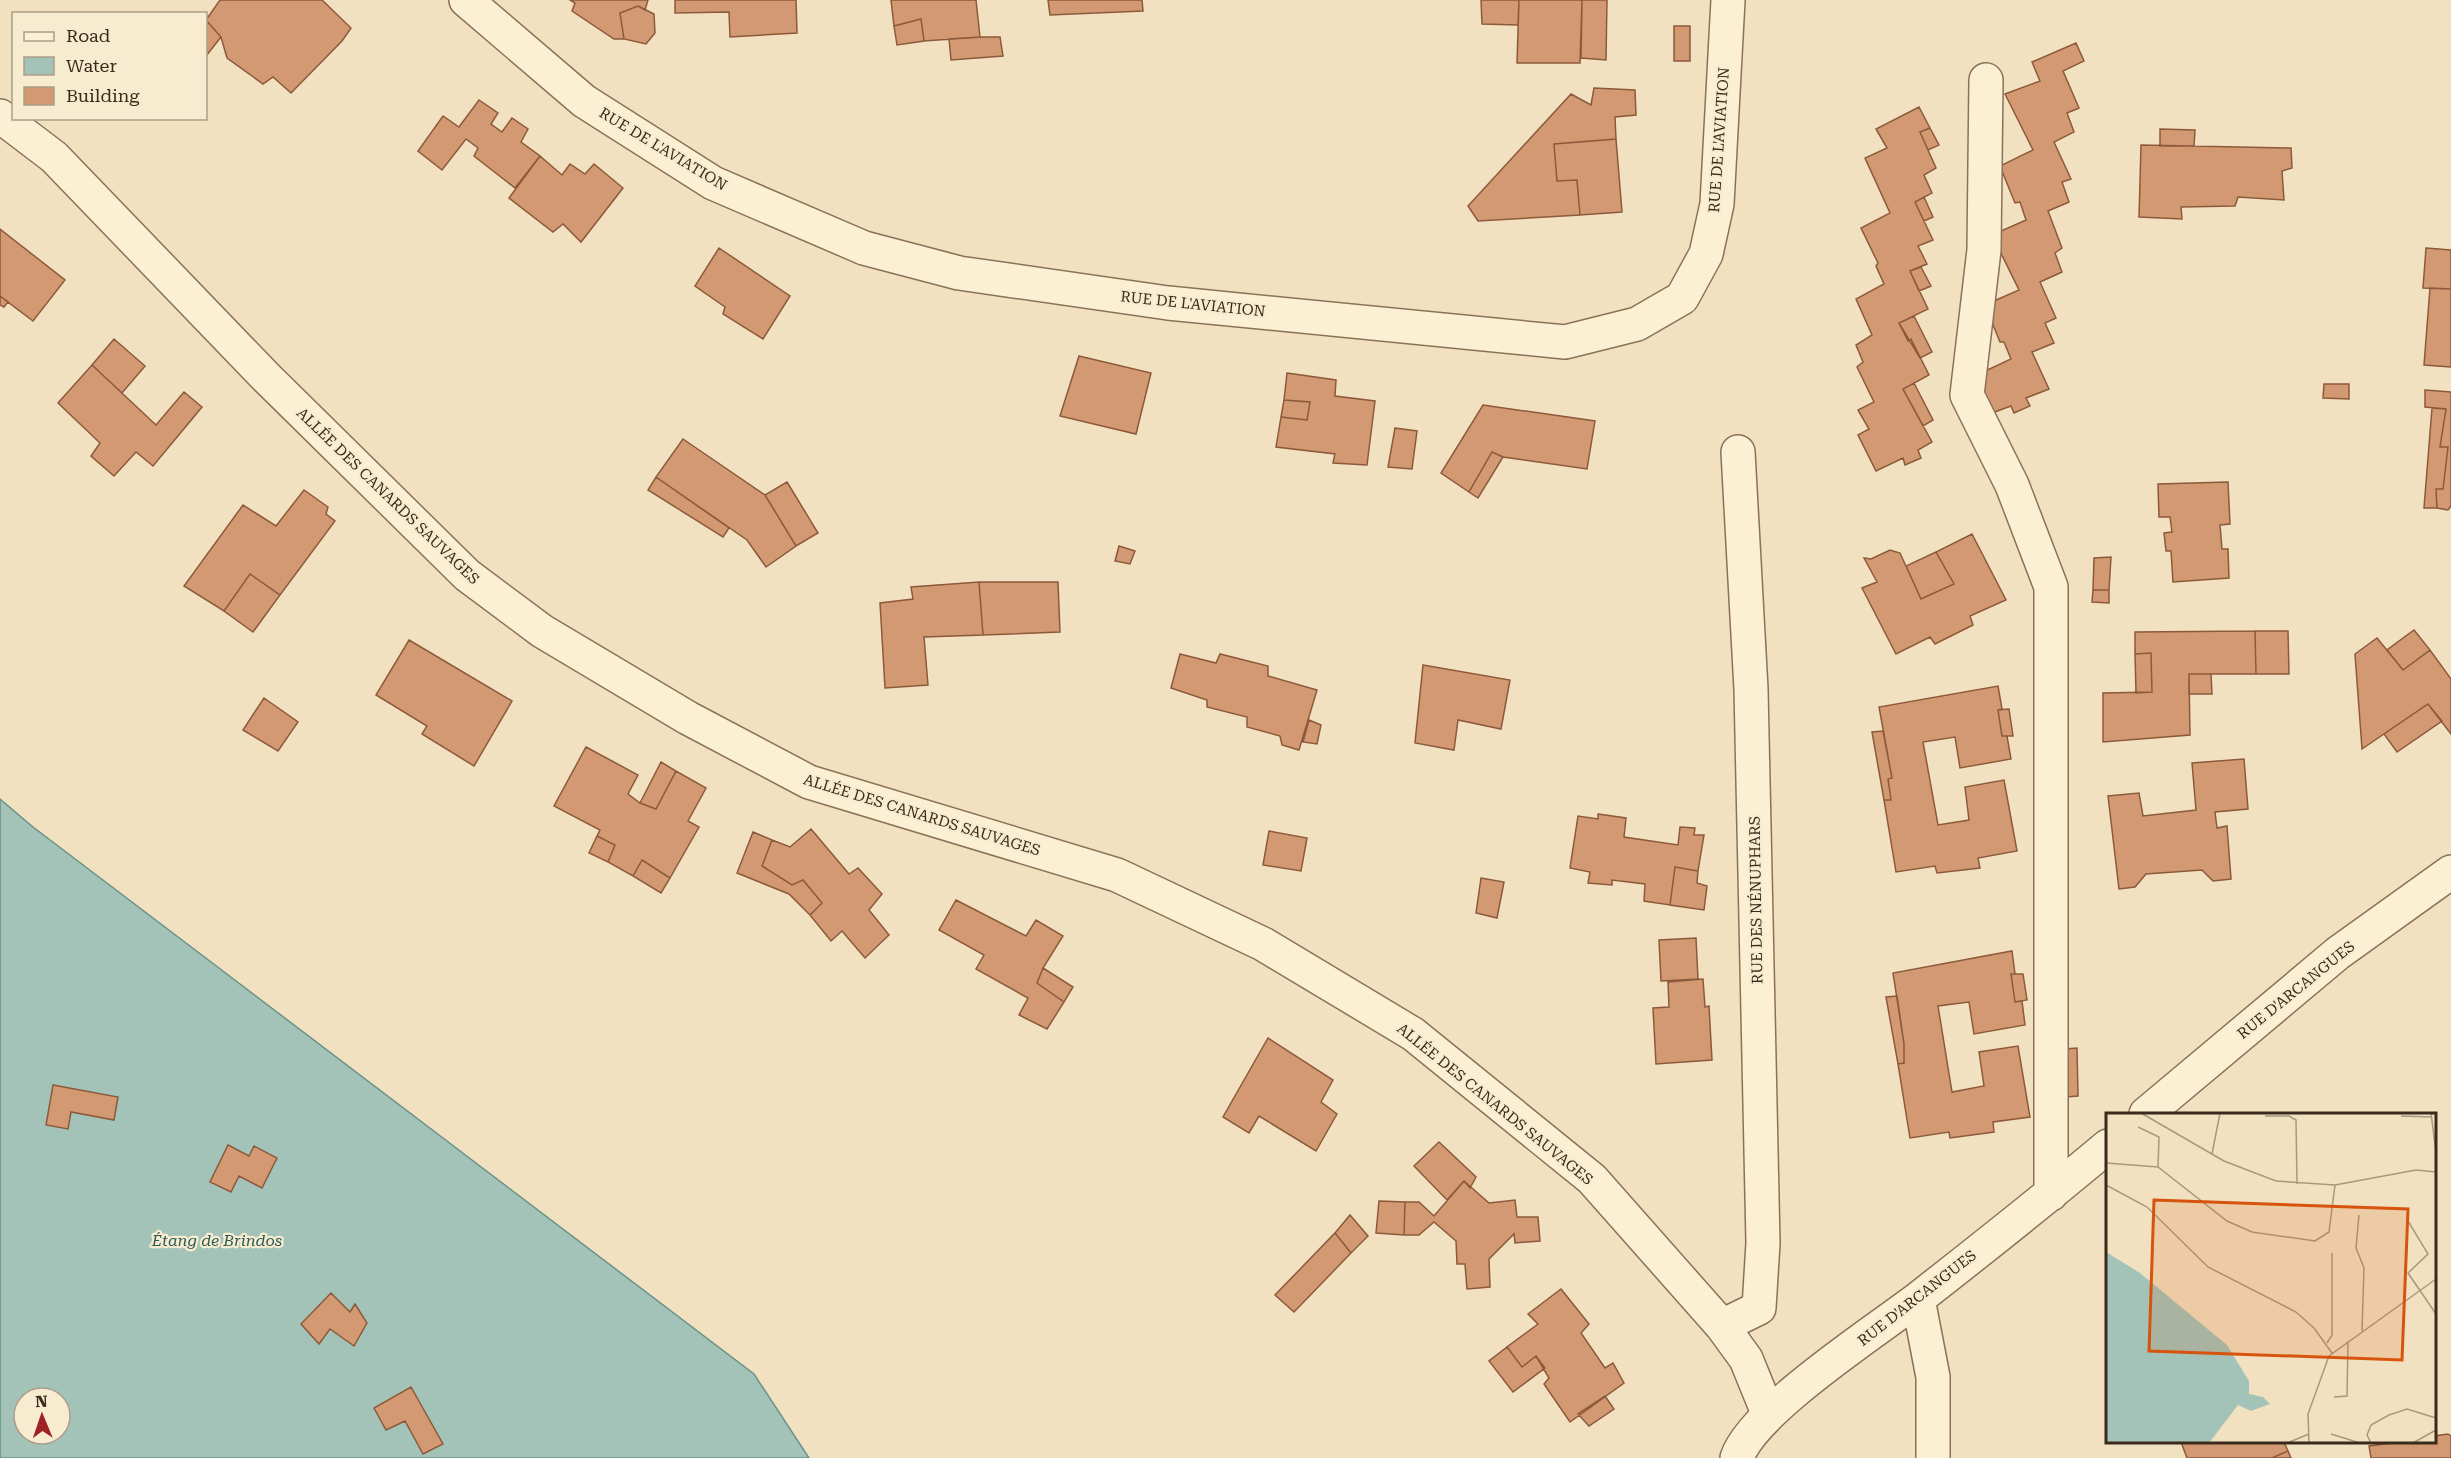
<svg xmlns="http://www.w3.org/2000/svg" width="2451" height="1458" viewBox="0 0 2451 1458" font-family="'Roboto Serif',serif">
	<rect width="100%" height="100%" fill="#f1e1c0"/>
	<path fill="#a3c3b9" stroke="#6a9187" stroke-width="1.5" fill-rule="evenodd" d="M0,799L33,827L754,1374L809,1458H0ZM24,1398H60V1434H24Z"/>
	<path fill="#d29973" stroke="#8c5a3b" stroke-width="1.5" d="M220,0H322L351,28L342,41L291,93L273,77L263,84L227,58L221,37L206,20Z
		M570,0H648L645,10L638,6L620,13L624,39H614L572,11L575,3Z
		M675,0H796L797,33L730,37L729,12L675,13Z
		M891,0H976L980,37L924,41L921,19L894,26Z
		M1048,0H1142L1143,11L1050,15Z
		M1481,0H1519L1518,25L1482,24Z
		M1519,0H1582L1580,63H1517Z
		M1582,0H1607L1606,60L1581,58Z
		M638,6L654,14L655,33L646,44L624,39L620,13Z
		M921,19L924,41L897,45L894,26Z
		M206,20L221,37L206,56Z
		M1674,26H1690V61H1674Z
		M980,37H1000L1003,56L951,60L949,39Z
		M2076,43L2084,61L2063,71L2079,108L2067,113L2074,132L2054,142L2071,179L2062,182L2069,202L2048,211L2062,248L2055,253L2062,272L2040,282L2056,318L2045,323L2054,343L2032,352L2049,389L2026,398L2030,406L2014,413L2011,406L1992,413L1977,375L2011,359L2004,342H2000L1985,305L2019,290L1992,235L2026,220L2020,202L2015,203L2000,166L2033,150L2005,94L2040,81L2032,62Z
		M1594,88L1635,90L1636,115L1615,117L1616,139L1554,144L1557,181L1577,180L1580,215L1478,221L1468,206L1571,94L1591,105Z
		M479,100L498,113L491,124L502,132L512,118L528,129L521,142L540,156L515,188L474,156L478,148L466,139L442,170L418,151L443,116L459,127Z
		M1919,107L1930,128L1920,132L1936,168L1924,175L1932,193L1915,202L1933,240L1918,246L1927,264L1910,271L1928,309L1899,323L1908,341L1911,339L1929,375L1903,389L1932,442L1918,450L1921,458L1905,465L1903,458L1876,471L1858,435L1869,429L1858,410L1874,402L1857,367L1863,362L1856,345L1872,335L1856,299L1884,284L1876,266L1878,263L1861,228L1890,213L1865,158L1887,148L1876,129Z
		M1930,128L1939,145L1928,150L1920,132Z
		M2160,129L2195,130L2194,146H2160Z
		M1616,139L1622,212L1580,215L1577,180L1557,181L1554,144Z
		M2141,145L2291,148L2292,168L2282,171L2284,200L2238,197L2235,206L2181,207L2182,219L2139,217Z
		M540,156L562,175L570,164L585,174L594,164L623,188L581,242L563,224L553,232L509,198Z
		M1924,197L1933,217L1924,221L1915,202Z
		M0,229L65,280L33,321L0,296Z
		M719,248L790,296L763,339L723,314L725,307L695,286Z
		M2426,248L2451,250V289L2423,288Z
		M1921,267L1931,286L1919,291L1910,271Z
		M2430,288L2451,289V367L2424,365Z
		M0,296L8,302L4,307L0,305Z
		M1914,316L1932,352L1920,358L1899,323Z
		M114,339L145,366L122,393L92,365Z
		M1079,356L1151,373L1136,434L1060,416Z
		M92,365L156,425L184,392L202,407L153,466L136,452L114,476L91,456L100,443L58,403Z
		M1287,373L1336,380L1335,396L1375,401L1367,465L1333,463L1335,454L1276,447L1281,417L1307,420L1310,402L1284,400Z
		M1914,383L1933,420L1923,426L1903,389Z
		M2324,384H2349V399L2323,398Z
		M2425,390L2451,392V506L2448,510L2437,508L2436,489H2443L2448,447H2440L2446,409L2425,407Z
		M1284,400L1310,402L1307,420L1281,417Z
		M1483,405L1595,421L1587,469L1503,457L1492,452L1469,492L1441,473Z
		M2432,408L2446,409L2440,447H2448L2443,489H2436L2437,508H2424Z
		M1395,428L1417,431L1412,469L1388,467Z
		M683,439L765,495L796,546L766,567L747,540L656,477Z
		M1492,452L1503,457L1478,498L1469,492Z
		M656,477L729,528L723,537L648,490Z
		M787,482L818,533L796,546L765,495Z
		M2228,482L2230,524L2220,525L2222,549H2228L2229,578L2173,582L2171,551H2166L2164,533L2172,532L2170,517H2159L2158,484Z
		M304,490L328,507L326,514L335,521L280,595L250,574L224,611L184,586L243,505L276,526Z
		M1972,534L2006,600L1970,616L1973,625L1935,644L1930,637L1896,654L1862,588L1877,582L1864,558L1871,559L1890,550L1900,553L1921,599L1954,584L1936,552Z
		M1119,546L1135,551L1130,564L1115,561Z
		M1936,552L1954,584L1921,599L1906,566Z
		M2111,557L2109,590H2093L2094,558Z
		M250,574L280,595L253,632L224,611Z
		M979,582H1058L1060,632L983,635Z
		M979,582L983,635L924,637L928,685L885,688L880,603L913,599L911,587Z
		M2093,590H2109V603L2092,602Z
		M2414,630L2430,650L2403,670L2387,650Z
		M2255,631L2256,674H2189L2190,735L2103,742V693L2152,692L2151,653L2135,654V632Z
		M2255,631H2288L2289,674H2256Z
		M2377,638L2403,670L2430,650L2451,679V734L2428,704L2362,749L2355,654Z
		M409,640L512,701L474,766L422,734L427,726L376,695Z
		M2151,653L2152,692L2136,693L2135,654Z
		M1180,654L1216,663L1220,654L1268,666V676L1317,690L1299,750L1282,745L1280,736L1247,727V717L1207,707V700L1171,688Z
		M1423,665L1510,680L1501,729L1458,720L1454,750L1415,743Z
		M2189,674H2211L2212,694H2189Z
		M1998,686L2002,709L1998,710L2002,736H2007L2011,759L1960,768L1955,737L1923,742L1938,825L1969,820L1965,787L2004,780L2017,851L1978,858L1980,868L1937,873L1935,866L1896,872L1884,800H1891L1888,779L1892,778L1879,707Z
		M264,698L298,722L278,751L243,730Z
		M2428,704L2442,721L2397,752L2384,734Z
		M2009,709L2013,736H2002L1998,710Z
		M1309,720L1321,725L1317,744L1303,742Z
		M1883,731L1892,778L1888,779L1891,800H1884L1872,732Z
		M586,747L638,775L628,794L640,803L656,809L676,771L706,788L688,821L699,827L670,878L642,860L633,876L608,862L615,845L597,836L600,830L554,806Z
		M2244,759L2248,809L2215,812L2217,828L2227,826L2231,879L2213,881L2202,870L2146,874L2135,887L2119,889L2108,796L2139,793L2143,816L2196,810L2192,763Z
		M661,762L676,771L656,809L640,803Z
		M1598,814L1626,818L1624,837L1678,845L1680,827L1695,828L1694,835H1704L1698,871L1675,867L1670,905L1644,901L1645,884L1612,880V885L1588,883L1590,872L1570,868L1578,816L1598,819Z
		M811,829L849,874L858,868L882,894L869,910L889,935L865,958L842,931L831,941L810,915L822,903L803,880L792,885L762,866L772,840L790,847Z
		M1269,831L1307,838L1301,871L1263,865Z
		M753,832L772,840L762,866L792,885L803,880L822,903L810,915L789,894L737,873Z
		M597,836L615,845L608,862L589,853Z
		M642,860L670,878L661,893L633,876Z
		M1675,867L1698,871L1697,883L1707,886L1704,910L1670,905Z
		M1481,878L1504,882L1497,918L1476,913Z
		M956,900L1026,936L1036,920L1063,936L1043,968L1037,983L1064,1002L1047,1029L1019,1015L1028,998L976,969L984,955L939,930Z
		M1696,938L1698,979L1661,981L1659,940Z
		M2012,951L2015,974H2011L2015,1002L2022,1001L2025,1025L1974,1034L1969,1002L1938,1006L1952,1092L1984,1086L1979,1052L2018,1046L2030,1117L1993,1122L1994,1132L1950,1138L1949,1132L1910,1138L1898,1064L1904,1063V1044L1893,973Z
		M1043,968L1073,987L1064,1002L1037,983Z
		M2011,974H2023L2027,1000L2015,1002Z
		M1703,979L1705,1007L1709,1006L1712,1060L1656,1064L1653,1008L1669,1007L1668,982Z
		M1897,996L1904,1044V1063L1898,1064L1886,997Z
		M1268,1038L1333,1080L1321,1102L1337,1114L1316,1151L1259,1116L1249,1133L1223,1117Z
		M2077,1048L2078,1096L2066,1097L2065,1049Z
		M53,1085L118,1097L114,1120L71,1112L68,1129L46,1125Z
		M1439,1142L1476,1177L1470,1188L1464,1181L1447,1200L1414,1166Z
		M228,1145L249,1156L254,1146L277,1158L262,1188L239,1176L231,1192L210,1182Z
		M1464,1181L1489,1203L1515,1200L1517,1217H1538L1540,1241L1515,1243L1514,1234L1489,1259L1490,1287L1467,1289L1465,1264H1457L1456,1241L1434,1222L1419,1235H1404L1405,1202H1419L1434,1216Z
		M1379,1201L1405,1202L1404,1235L1376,1233Z
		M1350,1215L1368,1236L1351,1253L1335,1233Z
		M1335,1233L1351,1253L1294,1312L1275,1295Z
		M1561,1289L1589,1324L1581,1333L1605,1368L1613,1363L1624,1383L1570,1422L1544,1384L1549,1378L1536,1356L1522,1367L1507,1347L1538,1324L1528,1314Z
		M331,1293L350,1312L355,1304L367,1323L354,1346L330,1329L319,1344L301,1324Z
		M1507,1347L1522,1367L1536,1356L1545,1368L1513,1392L1489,1361Z
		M411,1387L443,1444L423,1454L405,1421L386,1430L374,1408Z
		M1605,1396L1614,1409L1589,1426L1578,1414Z
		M2448,1434L2451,1436V1458H2371L2369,1446L2400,1442H2434V1436Z
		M2181,1442H2284L2288,1451L2272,1458H2187Z
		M2288,1451L2291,1458H2272Z"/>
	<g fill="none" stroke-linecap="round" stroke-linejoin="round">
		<defs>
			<path id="minor" d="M466,0L584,101L713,183L864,248L959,273L1168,303L1565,342L1637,324L1682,298L1706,254L1717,204L1728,0
				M1986,80L1984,250L1967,395L2012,485L2051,587V1194
				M0,116L54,157L265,376L467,575L542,631L688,718L809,782L1117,875L1263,944L1413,1034L1592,1179L1722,1326L1746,1359L1768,1413
				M2146,1114L2338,953L2451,872
				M1918,1299L1933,1377V1458
				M1722,1326L1759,1308L1763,1243L1751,689L1738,452
				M1737,1458C1752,1411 1876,1331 1919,1298C1983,1248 2046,1198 2108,1146"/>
		</defs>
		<use href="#minor" stroke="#8b7257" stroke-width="36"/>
		<use href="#minor" stroke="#fbefd4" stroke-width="33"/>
	</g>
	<g text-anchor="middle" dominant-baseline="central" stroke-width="4.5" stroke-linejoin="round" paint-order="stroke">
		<g font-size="15" fill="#3a2a1c" stroke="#f8ecd0">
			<text transform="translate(1719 140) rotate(-86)">RUE DE L'AVIATION</text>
			<text transform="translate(663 149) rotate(31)">RUE DE L'AVIATION</text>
			<text transform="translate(1193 304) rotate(6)">RUE DE L'AVIATION</text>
			<text transform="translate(388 496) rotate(44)">ALLÉE DES CANARDS SAUVAGES</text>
			<text transform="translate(922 815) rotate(17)">ALLÉE DES CANARDS SAUVAGES</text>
			<text transform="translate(1756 900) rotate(-91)">RUE DES NÉNUPHARS</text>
			<text transform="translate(2296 990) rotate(-39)">RUE D'ARCANGUES</text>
			<text transform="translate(1495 1104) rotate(39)">ALLÉE DES CANARDS SAUVAGES</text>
			<text transform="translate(1917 1298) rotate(-38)">RUE D'ARCANGUES</text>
		</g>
		<g font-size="16" font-style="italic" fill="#2a5b57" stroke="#f8ecd0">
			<text x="217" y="1240">Étang de Brindos</text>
		</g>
	</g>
	<g transform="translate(2106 1113)">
		<rect width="330" height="330" fill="#f1e1c0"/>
		<path d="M0,139L34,160L121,232L143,268V281L157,284L164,291L145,298L132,292L103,330H0Z" fill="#a3c3b9"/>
		<path fill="none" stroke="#a8987e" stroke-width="1.5" d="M35,0L118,48L170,68L229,72L310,57L330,59M325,0L330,40M159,3H183L190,7L191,71M295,3L326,4M32,14L53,24L52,54M106,41L114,0M0,50L52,54L121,108L146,119L209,128L223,119L229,72M0,72L41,94L102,154L190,199L208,215L226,240M253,102L250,135L258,155L256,218M302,108L322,141L302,160L330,201M221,230L226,222V140M228,284L241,283L242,228M225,321L254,330M181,330L203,321M203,330L202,301L223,243L330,166M265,330L261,322L265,312L283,302L301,296L330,305M307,330L330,317"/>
		<path fill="#d7540e" fill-opacity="0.15" stroke="#d7540e" stroke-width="3" d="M48,87L302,96L296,247L43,238Z"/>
		<rect width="330" height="330" fill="none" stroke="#3a2a1c" stroke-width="3"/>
	</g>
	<rect x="12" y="12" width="195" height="108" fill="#f8ecd0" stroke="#ac9e88" stroke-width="1.5"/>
	<rect x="24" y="32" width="30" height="9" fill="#fbefd4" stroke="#ac9e88" stroke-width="1.5"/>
	<text x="66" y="42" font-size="18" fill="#3a2a1c">Road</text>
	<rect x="24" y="57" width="30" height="18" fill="#a3c3b9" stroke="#ac9e88" stroke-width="1.5"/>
	<text x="66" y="72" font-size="18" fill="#3a2a1c">Water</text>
	<rect x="24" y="87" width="30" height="18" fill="#d29973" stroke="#ac9e88" stroke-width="1.5"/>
	<text x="66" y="102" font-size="18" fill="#3a2a1c">Building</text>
	<g transform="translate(42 1416) rotate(358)"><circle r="28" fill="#f8ecd0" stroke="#ac9e88" stroke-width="1.5"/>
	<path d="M0-4.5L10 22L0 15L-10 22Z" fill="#9f2225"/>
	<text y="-9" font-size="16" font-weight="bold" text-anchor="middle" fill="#3a2a1c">N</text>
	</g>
</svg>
